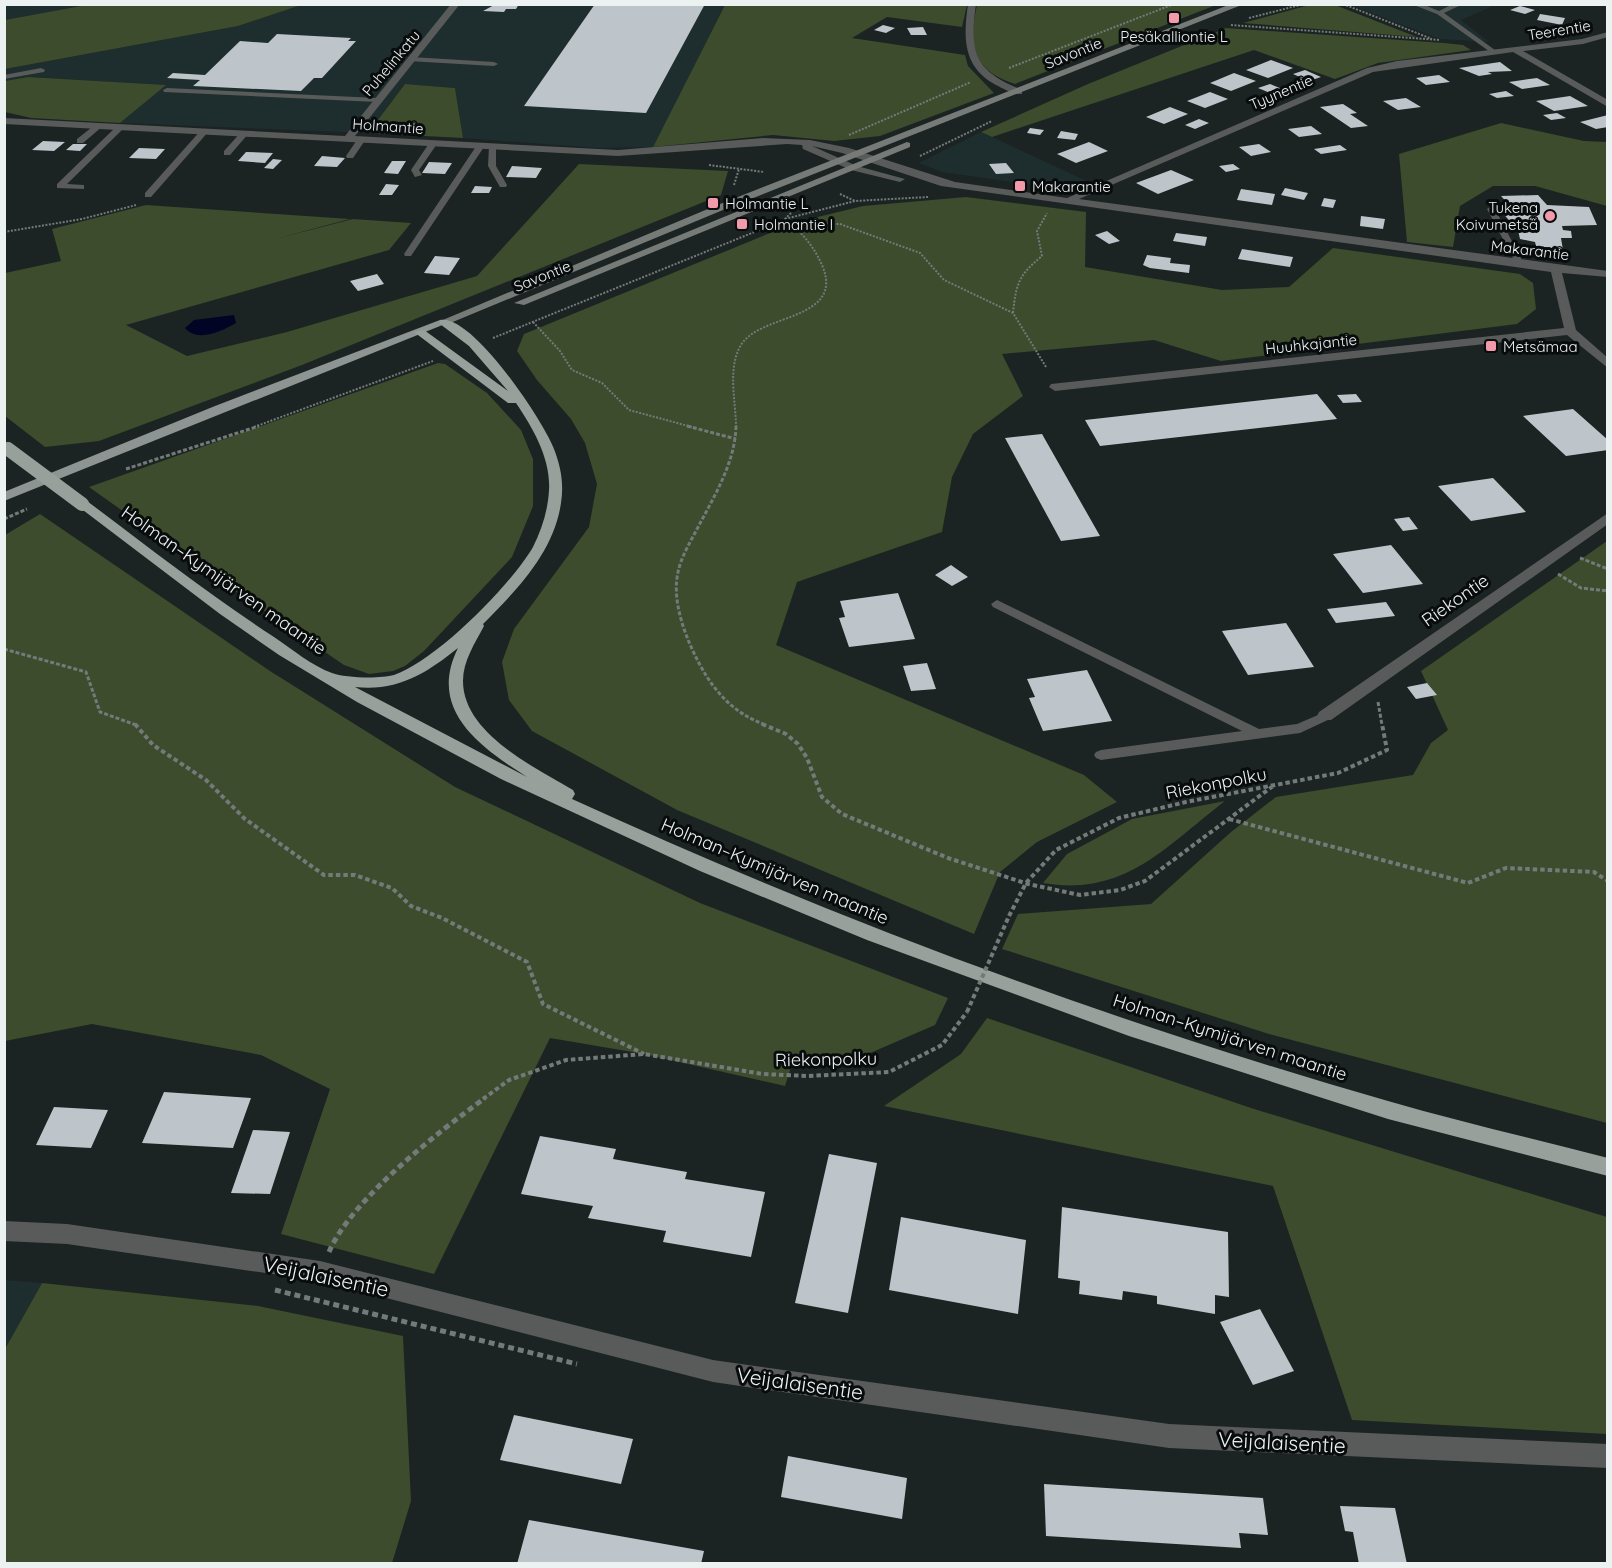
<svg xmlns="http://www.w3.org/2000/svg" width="1612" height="1568" viewBox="0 0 1612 1568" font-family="Quicksand,sans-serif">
	<rect width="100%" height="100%" fill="#1c2323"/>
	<path fill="#1e2d2e" d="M5,5H92L5,20Z
		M301,5H725L653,147L597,148L463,138L455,88L405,84L368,133L120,123L165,85L28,77L5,81V69L238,26Z
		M1350,5H1495L1461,20L1489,42L1440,39Z
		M981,132L992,137L1091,183L1076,191L942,172L919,163Z
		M5,1280L42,1283L5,1349Z"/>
	<path fill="#3c4c2c" d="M92,4H301V5L238,26L5,69V20Z
		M1313,4L1335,5L1417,37L1243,23Z
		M725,5H967L962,27L887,17L852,38L965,55L968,66L994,93L880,136L834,141L773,135L653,147Z
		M977,5H1216L1015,84C973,71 968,45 977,5Z
		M1226,28L1444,43L1463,45L1471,50L1378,63L1335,79L1254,50L992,137L981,132L1088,84Z
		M28,77L166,85L120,123L31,118L5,112V81Z
		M405,84L455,88L463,138L368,133Z
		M1501,123L1584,141L1607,142V206L1535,186H1493L1460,206L1453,247L1407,242L1399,154Z
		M579,164L728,171L721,195L302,365L99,441L45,447L5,416V273L61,261L52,229L146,205L350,219L275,239L353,219L411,223L389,250L126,325L187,356L287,332L477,276Z
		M966,197L1086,212L1085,267L1222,290L1289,287L1333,248L1520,274L1533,283L1536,309L1517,324L1221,361L1154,340L1002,354L1023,396L973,434L952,477L942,532L797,582L776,645L1084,775L1117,802L1037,842L1000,872L974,934L677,810L532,731L509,700L502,662L514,629L589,527L597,484L585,443L571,419L537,380L517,351L524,334L797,222L863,206Z
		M438,363L445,364L487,393L521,430L533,459V506L512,557L424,651L405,666L393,671L369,674L344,665L238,593L89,487Z
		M40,514L270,671L455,787L700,903L948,998L935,1025L868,1054L793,1061L785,1086L644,1054L550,1038L434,1274L281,1234L330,1089L261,1055L92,1024L5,1041V535Z
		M1607,541V1123L1269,1034L1002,949L1018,914L1151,904L1231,832L1276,797L1413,775L1431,743L1448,730L1421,671Z
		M1225,801C1165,847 1125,897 1043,883L1067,854L1132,819Z
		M987,1018L1251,1108L1607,1217V1434L1352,1420L1273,1186L884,1106L961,1054Z
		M42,1283L258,1306L403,1336L411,1501L392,1563H5V1349Z"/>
	<path fill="#010424" d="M234,315L236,323C222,331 197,343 185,328L194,320Z"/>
	<path fill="#bec5ca" d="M496,4H519L516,9H506L504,12L483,11Z
		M595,4H705L646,113L524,106Z
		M1520,6L1535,10L1525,14L1510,10Z
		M1540,14L1565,18L1562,25L1537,20Z
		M883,25L895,28L886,33L874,30Z
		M923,27L927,35H911L907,28Z
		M277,34L351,38L348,41H356L322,78H314L301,91L193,86L200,80L167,78L173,73L205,75L240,41L268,43Z
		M1271,60L1293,68L1268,78L1246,70Z
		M1500,62L1512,71L1488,72L1492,74L1479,76L1459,68Z
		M1305,70L1321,77L1309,81L1293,74Z
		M1234,73L1256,81L1231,91L1210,83Z
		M1439,75L1450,82L1426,85L1416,78Z
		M1537,78L1550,85L1522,89L1509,82Z
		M1270,84L1287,91L1275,95L1258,88Z
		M1506,91L1514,96L1497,98L1489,94Z
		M1210,92L1228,99L1205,108L1187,101Z
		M1570,96L1588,106L1554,111L1536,101Z
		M1406,98L1421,107L1398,110L1383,101Z
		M1343,104L1357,113L1350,114L1368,126L1351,128L1320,107Z
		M1170,107L1188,114L1164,124L1146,117Z
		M1557,113L1566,118L1551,120L1543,115Z
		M1608,115V127L1596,129L1580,122Z
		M1199,119L1209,123L1195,129L1185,125Z
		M1311,126L1322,134L1299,137L1288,129Z
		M1030,128L1044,130L1040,135L1027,133Z
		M1061,131L1078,134L1075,140L1057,138Z
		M43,141L65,142L54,151L32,150Z
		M1089,142L1108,151L1076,163L1057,154Z
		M73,144H87L80,151L66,150Z
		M1259,144L1271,152L1251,156L1239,147Z
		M1340,145L1347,150L1321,154L1314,149Z
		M139,148L165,149L156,159L129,158Z
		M246,152L273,153L265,163L238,161Z
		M322,156L345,158L337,167L314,166Z
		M273,159L282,160L273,169L264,168Z
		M392,161H406L398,174L384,173Z
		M429,162L452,163L445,174L422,173Z
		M1006,163L1014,173L996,174L989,164Z
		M1233,164L1240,169L1226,172L1219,166Z
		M512,166L542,168L536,178L506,177Z
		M1171,170L1194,180L1158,194L1136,183Z
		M386,184L399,185L392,195H379Z
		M475,186L492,187L489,193H471Z
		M1285,188L1308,193L1304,200L1281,195Z
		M1241,189L1275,194L1272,205L1237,200Z
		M1538,195L1547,205L1589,207L1597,225L1562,226L1563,230L1571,231L1572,238H1561L1563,250L1536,246L1535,242L1520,239L1518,230L1498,208L1511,207L1501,196Z
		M1324,198L1336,200L1333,208L1321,206Z
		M1361,216L1385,219L1383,229L1360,226Z
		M1107,231L1120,241L1109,244L1095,235Z
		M1176,233L1207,237L1205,246L1173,241Z
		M1491,242L1502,243L1507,251H1495Z
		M1242,249L1293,257L1290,267L1238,259Z
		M1147,255L1171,258L1170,263L1190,265L1189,273L1150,268L1143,265Z
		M435,256L460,258L449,275L424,273Z
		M377,274L384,284L358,291L350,281Z
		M1317,394L1337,419L1100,446L1085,420Z
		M1356,394L1362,402L1343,403L1337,395Z
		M1573,409L1608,440V450L1566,456L1523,416Z
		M1042,434L1100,536L1061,541L1005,438Z
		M1493,478L1526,512L1471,521L1438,486Z
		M1409,517L1418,529L1403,531L1394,519Z
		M1391,545L1423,584L1363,593L1333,554Z
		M951,565L968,577L952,586L935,575Z
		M898,593L915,639L849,647L839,618L845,617L840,601Z
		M1386,602L1395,616L1336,623L1327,609Z
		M1286,623L1314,667L1248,675L1222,631Z
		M927,663L936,689L911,691L903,666Z
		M1087,670L1112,721L1043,731L1029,698L1035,697L1027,679Z
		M1427,683L1437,695L1416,699L1407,687Z
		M164,1092L251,1098L233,1148L142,1143Z
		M54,1107L108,1110L91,1148L36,1145Z
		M253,1130L290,1132L270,1194L231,1193Z
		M540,1136L616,1149L613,1159L687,1172L685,1179L765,1192L751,1257L663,1242L666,1231L588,1218L593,1206L521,1194Z
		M829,1154L877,1163L848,1313L795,1303Z
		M1062,1207L1228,1232L1229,1297L1215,1295V1314L1157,1304V1296L1123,1291L1122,1300L1079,1294L1080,1281L1058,1278Z
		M901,1217L1026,1240L1018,1314L889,1290Z
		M1260,1309L1294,1371L1253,1385L1220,1322Z
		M514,1415L633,1439L621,1484L500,1460Z
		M788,1456L907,1478L902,1519L781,1497Z
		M1044,1484L1263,1498L1268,1535L1239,1533L1241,1548L1046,1536Z
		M1340,1506L1395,1508L1407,1564H1359L1353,1532L1345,1531Z
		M529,1520L704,1551L701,1564H517Z"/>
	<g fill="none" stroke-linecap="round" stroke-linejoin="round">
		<path stroke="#747a7a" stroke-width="2" stroke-dasharray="2 1.5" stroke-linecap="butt" d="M1343,4L1432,39
			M1249,18L1304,4
			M1231,25L1439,40
			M1009,68L1174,4
			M849,135L971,82
			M920,156L992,121
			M709,165L764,172
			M734,185L739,169
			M840,194L855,201
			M785,219L855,201L928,197
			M791,223L840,224L920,253L944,280L1013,313L1046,367
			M4,232L82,219L136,205
			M1013,313C1016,283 1019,275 1042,256L1037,231L1047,213
			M533,322L560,351L572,370L602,383L629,410L692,427
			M493,338L784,220L792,212
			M254,427L433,361
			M736,427C736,402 727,368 741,345C760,313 846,321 822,265C814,247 801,230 784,220"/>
		<path stroke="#747a7a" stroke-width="3" stroke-dasharray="4 2" stroke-linecap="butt" d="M687,426L736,439
			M736,426C735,464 713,498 696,531C688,546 679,561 677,578C673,606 687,641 700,665C716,694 735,714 766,725
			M126,469L259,426
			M4,519L27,509
			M1580,558L1608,569
			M1558,574L1581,588L1608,591
			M4,649L86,672L100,712L136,725
			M1378,702L1382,725"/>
		<path stroke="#747a7a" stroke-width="4" stroke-dasharray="4.5 3" stroke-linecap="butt" d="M135,724L153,745L206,780L245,819L324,875H355L392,888L411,906L442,918L527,962L543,1004L644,1054
			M762,724L786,734L798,744L807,758L822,797L842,814L948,858L1028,884L1080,895L1120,890L1145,881L1273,786
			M1229,819L1468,883L1506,868L1594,872L1608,881
			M1009,916L1026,883L1056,850L1119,818L1186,802L1338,773L1387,750L1382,724
			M483,1099L509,1080L566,1060L644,1054L763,1074L808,1076L889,1072L942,1045L967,1012"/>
		<path stroke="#747a7a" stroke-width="5" stroke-dasharray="6 4" stroke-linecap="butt" d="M329,1252C351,1200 438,1132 485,1098
			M275,1290L577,1364"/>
		<path fill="#585b59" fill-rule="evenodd" d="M1411,4H1422L1439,11L1453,4H1463L1444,13L1499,53L1493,54L1437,14Z
			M411,57L494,62L498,64L494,66L408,61V57Z
			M41,68L45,70L44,72L4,79V75Z
			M167,88L377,98L381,100L377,102L164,92L163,90Z
			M96,124L103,126L83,143H77V139Z
			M118,125L125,127L67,184L84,185V189L57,188V184Z
			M202,129L209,131L151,197H145V193Z
			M242,131L249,133L230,155H224V151Z
			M359,137L366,139L353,158H347L346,156Z
			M430,142L437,144L419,170L422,175L415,177L411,170Z
			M477,145L484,147L411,256H405L404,254Z
			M489,146L496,148V166L507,185L506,187H500L488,166Z
			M1491,206L1495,209L1524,264L1523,266L1516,264L1487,209Z
			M997,600L1259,729L1297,724L1325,712L1331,716L1330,719L1300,733L1101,760L1096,758L1094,755L1096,752L1101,750L1242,731L993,607L991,604Z"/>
		<path fill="#585b59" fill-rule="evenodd" d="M451,4H460L355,136L618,150L763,138L810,140L849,148L955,182L1067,198L1367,68L1397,61L1582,39L1608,32V37L1583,44L1523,51L1608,100V107L1513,52L1373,72L1079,199L1608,271V277L1562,273L1576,330L1608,358V368L1567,335L1055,391L1049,387L1051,384L1564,328L1551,272L941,186L842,153L812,146L857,166L905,179L900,182L851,170L803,149L802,145L787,144L618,156L4,124V118L345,136Z
			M968,4H976C969,54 975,71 1022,90V94C1014,95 1004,89 996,85C963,67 963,39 968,4Z
			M1608,513V524L1331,720H1319L1317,716L1319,712Z
			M4,1221L67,1224L320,1261L713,1360L1169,1424L1608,1444V1468L1169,1448L713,1382L320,1281L67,1244L4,1241Z"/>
		<path fill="#767b78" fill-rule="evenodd" d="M1231,4H1244L723,210L448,324L438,322L715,206Z
			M907,142L910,143V147L524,305L514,303Z"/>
		<path fill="#8d9491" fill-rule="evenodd" d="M440,320L450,322L4,501V492L215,406Z"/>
		<path fill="#98a09c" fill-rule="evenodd" d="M440,320C472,313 544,422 554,449C561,467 564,484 561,503C554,552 517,590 483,624L484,626C475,643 463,661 463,681C463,733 534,767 573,790L575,794L572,799C836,920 1109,1021 1388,1101C1461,1122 1534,1139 1608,1158V1176L1388,1119L1129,1036L867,940L700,871L501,779L357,702L279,655L220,614L75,504L82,500L87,501C148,547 210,595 274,637C292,649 312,666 332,673C345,678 380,679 394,675C436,661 511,585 533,547C542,529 548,510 549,490C551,459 533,428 516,403H508L414,332L424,330L508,391L469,346L440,324ZM458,648C427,710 480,747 527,777L355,687C397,692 427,673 458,648Z"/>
		<path stroke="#747a7a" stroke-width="4" stroke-dasharray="4.5 3" stroke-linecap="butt" d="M967,1012L1009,916"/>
		<path stroke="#98a09c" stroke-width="14" d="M8,449L82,504"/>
	</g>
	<g fill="#f39aaa" stroke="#090c0c" stroke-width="2">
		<rect x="1168" y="12" width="12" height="12" rx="3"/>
		<rect x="1014" y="180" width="12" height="12" rx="3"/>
		<rect x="707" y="197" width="12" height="12" rx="3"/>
		<circle cx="1550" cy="216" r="6"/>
		<rect x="736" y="218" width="12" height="12" rx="3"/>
		<rect x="1485" y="340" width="12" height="12" rx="3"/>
	</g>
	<g text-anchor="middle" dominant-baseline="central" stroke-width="6" stroke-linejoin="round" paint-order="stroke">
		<g font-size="15" fill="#ecf1f1" stroke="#090c0c">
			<text transform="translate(1559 30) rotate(-9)">Teerentie</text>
			<text transform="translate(1073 53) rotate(-22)">Savontie</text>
			<text transform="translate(391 63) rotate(-50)">Puhelinkatu</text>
			<text transform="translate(1281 92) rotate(-23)">Tyynentie</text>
			<text transform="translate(388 126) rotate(4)">Holmantie</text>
			<text transform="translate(1530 250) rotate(7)">Makarantie</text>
			<text transform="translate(542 276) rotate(-22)">Savontie</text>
			<text transform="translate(1311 344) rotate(-6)">Huuhkajantie</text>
		</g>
		<g font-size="15" fill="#ecf1f1" stroke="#090c0c" text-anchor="start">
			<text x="1174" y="36" text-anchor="middle">Pesäkalliontie L</text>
			<text x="1032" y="186">Makarantie</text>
			<text x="725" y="203">Holmantie L</text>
			<text x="1538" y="207" text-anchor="end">Tukena<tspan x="1538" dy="17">Koivumetsä</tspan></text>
			<text x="754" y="224">Holmantie I</text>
			<text x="1503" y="346">Metsämaa</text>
		</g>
		<g font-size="18" fill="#ecf1f1" stroke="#090c0c">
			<text transform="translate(224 580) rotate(35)">Holman–Kymijärven maantie</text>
			<text transform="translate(1455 600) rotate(-35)">Riekontie</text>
			<text transform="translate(1216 783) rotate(-11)">Riekonpolku</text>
			<text transform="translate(775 871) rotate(23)">Holman–Kymijärven maantie</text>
			<text transform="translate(1230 1037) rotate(18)">Holman–Kymijärven maantie</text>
			<text transform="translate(826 1059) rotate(-1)">Riekonpolku</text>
		</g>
		<g font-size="21" fill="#ecf1f1" stroke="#090c0c">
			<text transform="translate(326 1276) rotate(12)">Veijalaisentie</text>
			<text transform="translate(800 1383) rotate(8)">Veijalaisentie</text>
			<text transform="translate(1282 1442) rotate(3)">Veijalaisentie</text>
		</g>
	</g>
	<rect width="1612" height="1568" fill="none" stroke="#ecf1f1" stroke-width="12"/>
</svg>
